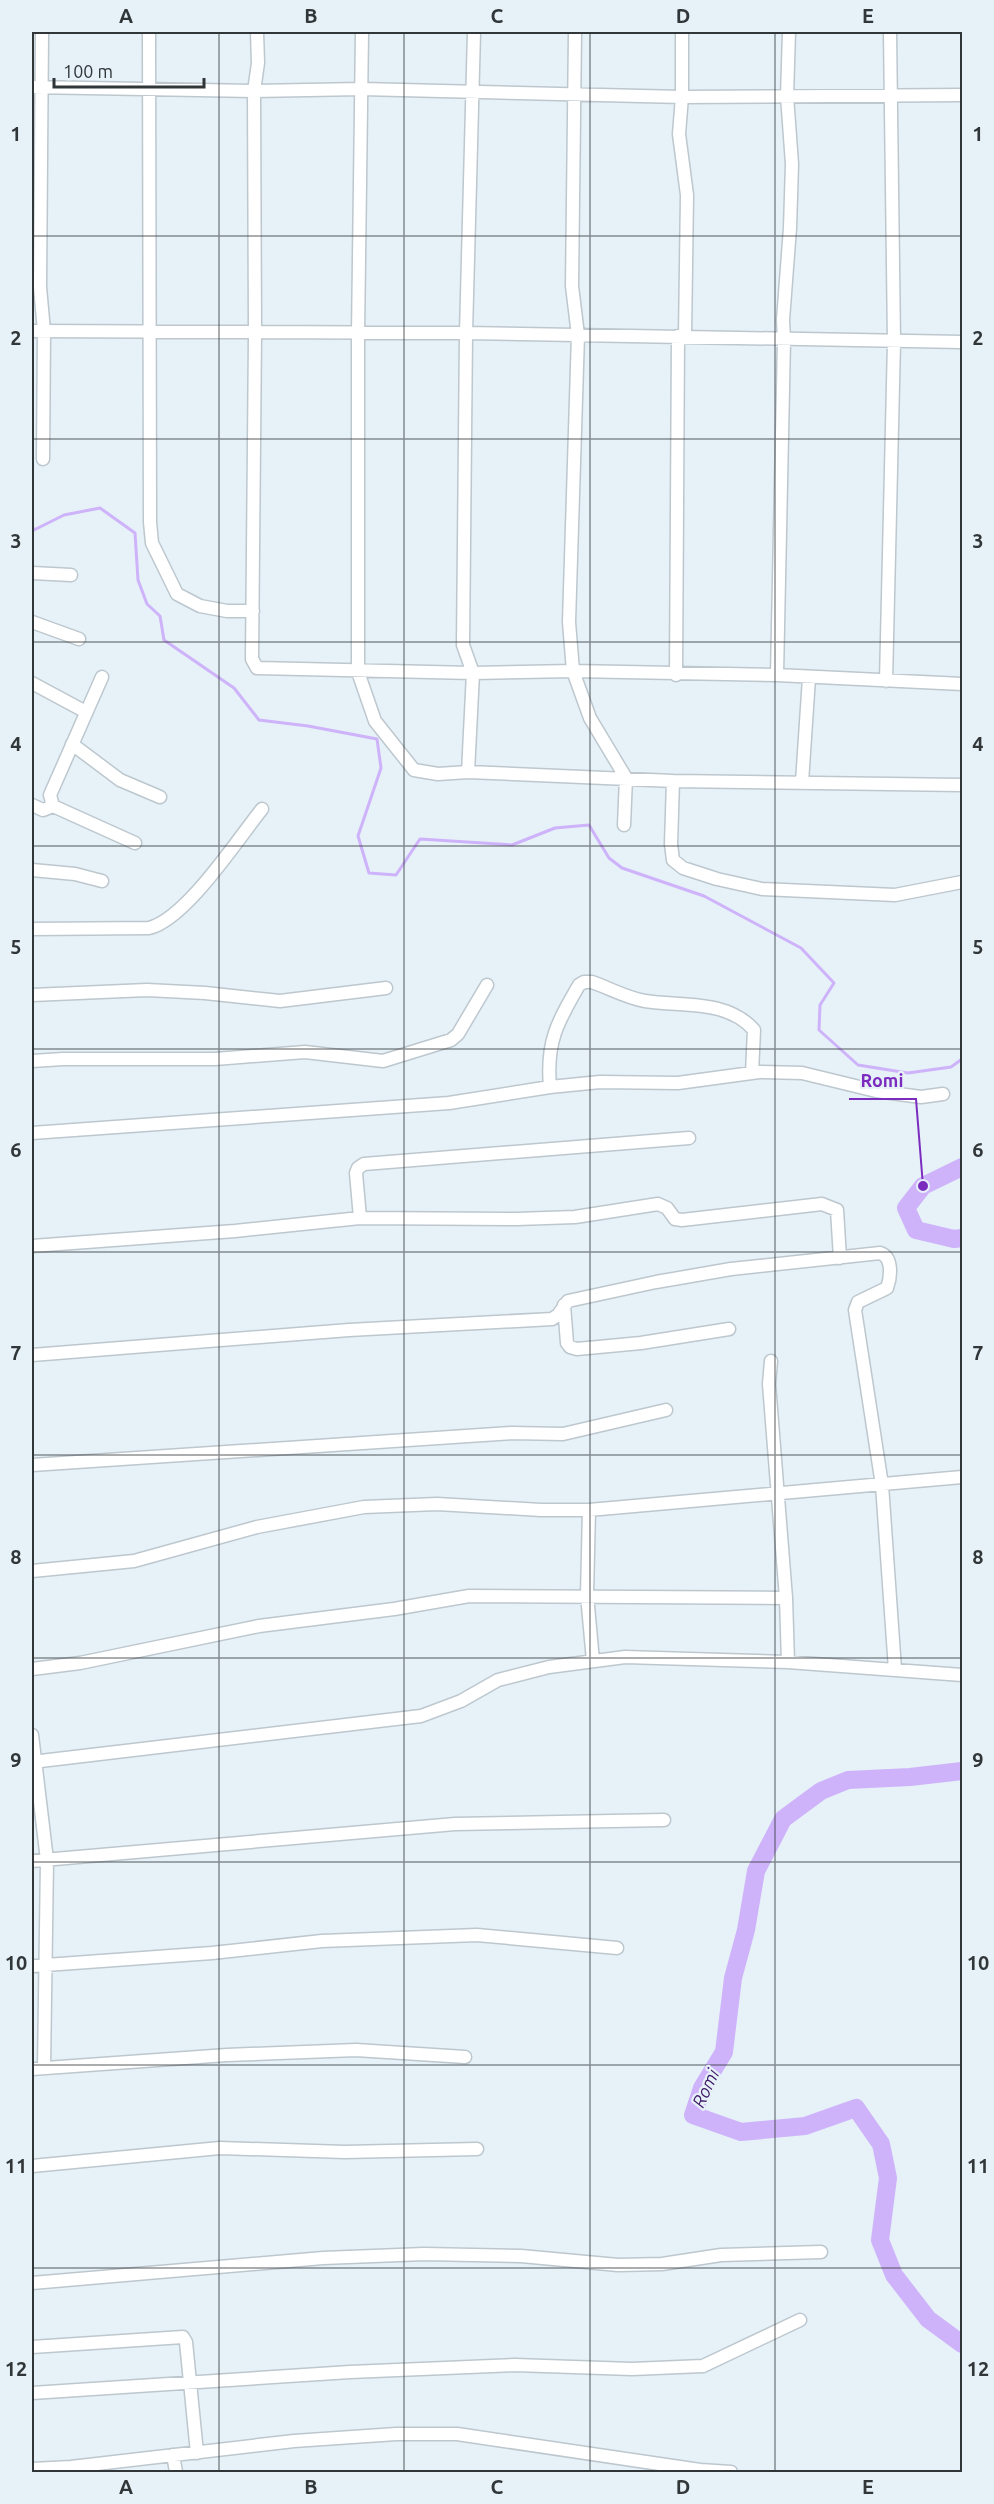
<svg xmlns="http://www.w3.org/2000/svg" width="994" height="2504" viewBox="0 0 994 2504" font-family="Ubuntu,sans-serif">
	<rect width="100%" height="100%" fill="#e6f1f8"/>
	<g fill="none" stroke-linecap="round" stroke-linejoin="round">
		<path stroke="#ceb3fa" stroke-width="3" d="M32,526L34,530L64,515L100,508L135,533L138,580L147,604L160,616L164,640L234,688L259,720L308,726L377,739L381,768L358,836L369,873L396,875L420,839L512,845L555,828L589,825L609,858L622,868L704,896L801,948L834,983L820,1005L819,1030L858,1065L908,1073L951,1067L962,1059"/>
		<path stroke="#ceb3fa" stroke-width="18" d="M962,1167L923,1186L906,1208L916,1230L954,1239L962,1238
			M962,1771L910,1777L848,1780L821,1791L783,1819L756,1871L746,1930L733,1978L724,2052L702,2088L693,2115L741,2132L805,2126L856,2108L881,2144L888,2178L880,2240L894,2275L928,2319L962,2344"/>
		<defs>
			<path id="street" d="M42,32L40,287L44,331L43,459
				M149,32L150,522L152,543L177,594L200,606L227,611H253
				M257,32L258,63L254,91L255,334L252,659L257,668L473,673L573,671L777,675L962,684
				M362,32L358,334V672L375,721L414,770L438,774L468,772L673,781L962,785
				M575,32L572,286L578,335L569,622L573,671L590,718L626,778L624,825
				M682,32V97L679,134L687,195L685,336
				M32,87L254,91L362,89L682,97L962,95
				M32,331L466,333L962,342
				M32,573L71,575
				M32,622L79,639
				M676,675L678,336
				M777,675L784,340L783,320L790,228L792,164L787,96L789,32
				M886,681L894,342L890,32
				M32,683L86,712
				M72,744L120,780L160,797
				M468,772L473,673L463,645L466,333L474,32
				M673,781L671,844L673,860L683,868L717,879L762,889L895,895L962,882
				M802,782L809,678
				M32,805L43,810L53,806L50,795L102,677
				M53,806L135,843
				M32,870L75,874L102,881
				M32,929L149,928C186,919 237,840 262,809
				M32,995L147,990L205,993L280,1001L386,988
				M32,1061L63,1059H215L305,1052L383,1061L451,1040L458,1034L487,985
				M550,1087C546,1042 557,1023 579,985L584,982H592C609,988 627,998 645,1001C682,1007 727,999 754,1030L752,1073
				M32,1133L449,1103L550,1087L600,1082L678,1083L759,1072L802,1073L876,1091L921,1097L943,1094
				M360,1218L356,1173L358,1168L364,1164L689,1138
				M32,1246L235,1231L360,1218L517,1219L575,1217L658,1204L667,1208L675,1219L682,1220L822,1204L837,1210L840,1258
				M564,1305L567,1343L570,1347L577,1349L641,1343L729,1329
				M32,1355L349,1330L552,1319L558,1315L568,1301L656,1282L731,1269L880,1253C893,1257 891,1277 887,1288L858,1302L855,1310L882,1485L895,1669
				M771,1361L769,1384L786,1598L788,1662
				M32,1465L512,1433L563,1434L666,1410
				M589,1510L587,1595L593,1661
				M32,1571L134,1561L257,1527L364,1507L437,1504L541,1510H589L962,1477
				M32,1669L80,1663L259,1626L394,1609L469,1596L786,1598
				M32,1735L47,1860L44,2068
				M32,1762L421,1716L461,1701L498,1680L549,1667L625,1657L788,1662L962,1675
				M32,1861L455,1824L664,1820
				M32,1966L212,1953L322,1941L477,1935L617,1948
				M32,2069L227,2055L356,2050L465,2057
				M32,2166L220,2148L345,2152L477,2149
				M32,2283L323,2258L424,2254L521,2256L618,2265L662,2264L721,2255L821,2252
				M32,2347L183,2337L186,2342L197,2453
				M32,2393L350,2372L515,2365L632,2369L703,2366L800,2320
				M173,2455L176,2472
				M32,2469L71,2467L294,2441L396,2434H457L700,2470L731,2472"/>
		</defs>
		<use href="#street" stroke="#bdc7ce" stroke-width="15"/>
		<use href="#street" stroke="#fff" stroke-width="12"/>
	</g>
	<path fill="none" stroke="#313638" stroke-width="1.5" stroke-opacity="0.55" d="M219,32V2472M404,32V2472M590,32V2472M775,32V2472M32,236H962M32,439H962M32,642H962M32,846H962M32,1049H962M32,1252H962M32,1455H962M32,1658H962M32,1862H962M32,2065H962M32,2268H962"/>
	<g text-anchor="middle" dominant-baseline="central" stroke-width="4.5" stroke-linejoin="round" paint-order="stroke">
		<g font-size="18" font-style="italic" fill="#3e1767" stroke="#e6f1f8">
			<text transform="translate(705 2088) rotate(-65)">Romi</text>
		</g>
	</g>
	<path fill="none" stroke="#7b2cbf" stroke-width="2" d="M923 1186L916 1099H849"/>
	<circle fill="#7b2cbf" stroke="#e6f1f8" stroke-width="2" cx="923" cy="1186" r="6"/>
	<g font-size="18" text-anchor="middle" font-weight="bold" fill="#7b2cbf" stroke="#e6f1f8" stroke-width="4.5" stroke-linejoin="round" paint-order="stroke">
		<text x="882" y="1087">Romi</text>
	</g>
	<rect width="994" height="2504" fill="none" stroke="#e6f1f8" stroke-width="66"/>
	<path d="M54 78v9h150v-9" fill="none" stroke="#313638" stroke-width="3"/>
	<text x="63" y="78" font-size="18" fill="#313638" stroke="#e6f1f8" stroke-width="4.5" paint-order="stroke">100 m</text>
	<rect x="33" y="33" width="928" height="2438" fill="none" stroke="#313638" stroke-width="2"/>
	<g font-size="20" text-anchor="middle" font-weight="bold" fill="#313638">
		<text x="126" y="23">A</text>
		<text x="311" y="23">B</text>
		<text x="497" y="23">C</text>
		<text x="683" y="23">D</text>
		<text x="868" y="23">E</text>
		<text x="16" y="141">1</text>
		<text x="978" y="141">1</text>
		<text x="16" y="345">2</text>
		<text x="978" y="345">2</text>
		<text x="16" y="548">3</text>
		<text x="978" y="548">3</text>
		<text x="16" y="751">4</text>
		<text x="978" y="751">4</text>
		<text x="16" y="954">5</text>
		<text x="978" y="954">5</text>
		<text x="16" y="1157">6</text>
		<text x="978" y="1157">6</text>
		<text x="16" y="1360">7</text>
		<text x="978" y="1360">7</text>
		<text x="16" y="1564">8</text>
		<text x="978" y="1564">8</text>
		<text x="16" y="1767">9</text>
		<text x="978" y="1767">9</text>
		<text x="16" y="1970">10</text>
		<text x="978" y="1970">10</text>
		<text x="16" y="2173">11</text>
		<text x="978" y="2173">11</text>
		<text x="16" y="2376">12</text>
		<text x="978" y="2376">12</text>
		<text x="126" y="2494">A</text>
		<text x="311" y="2494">B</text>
		<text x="497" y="2494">C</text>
		<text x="683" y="2494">D</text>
		<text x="868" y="2494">E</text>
	</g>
</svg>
